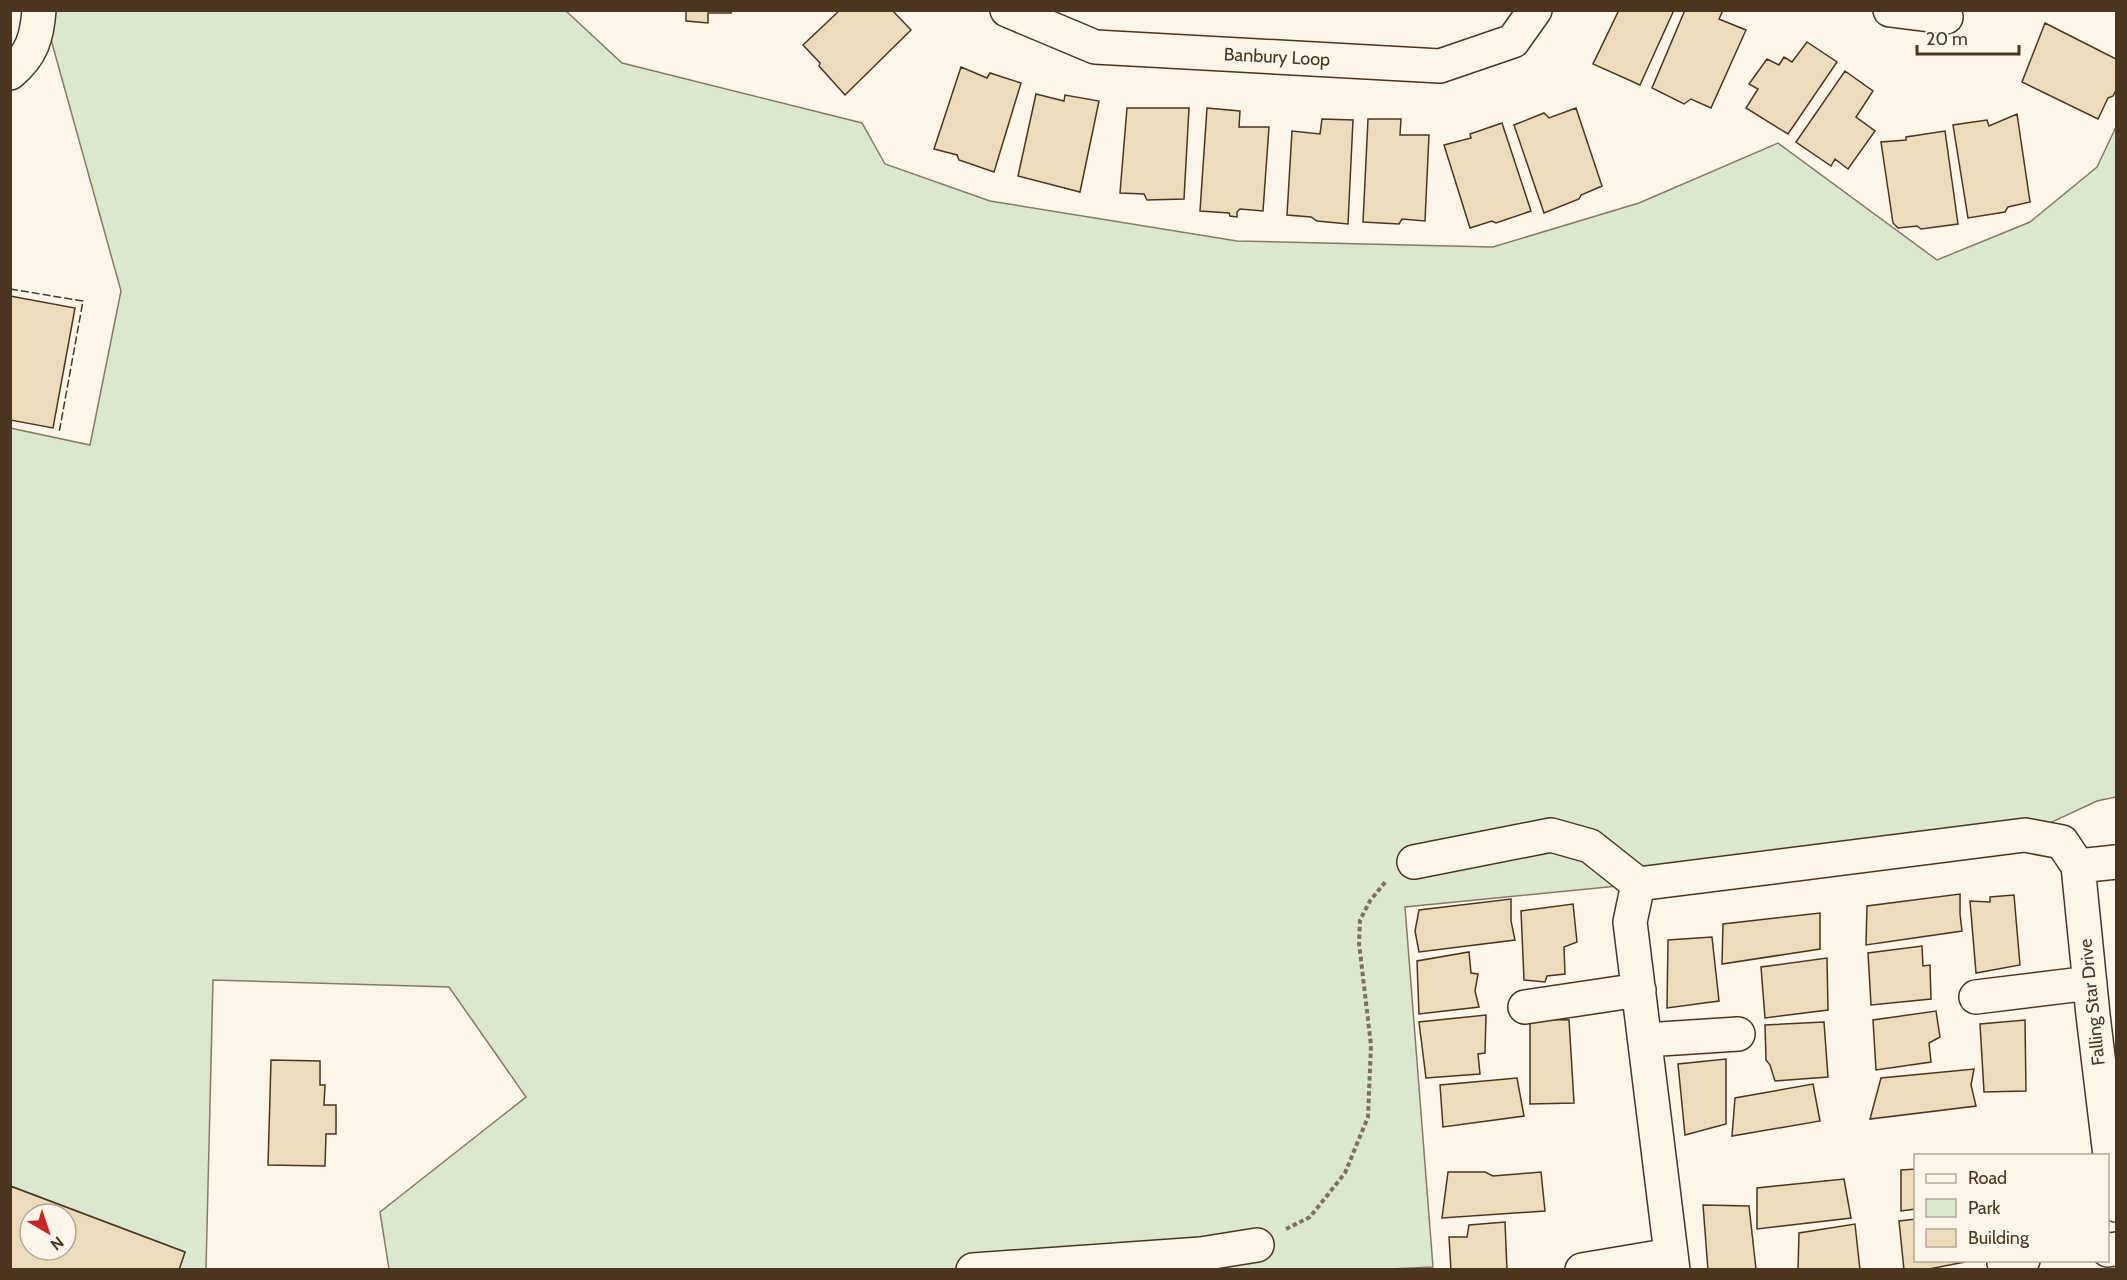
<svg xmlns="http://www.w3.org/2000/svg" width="2127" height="1280" viewBox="0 0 2127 1280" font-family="Cabin,sans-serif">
	<rect width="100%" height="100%" fill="#fbf6e9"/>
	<path fill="#dce7d0" stroke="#887966" stroke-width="1.5" d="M53,11H566L622,63L862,123L885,164L990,201L1237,241L1493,247L1639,203L1778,143L1937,260L2030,222L2097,167L2116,127V797L2097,801L2024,835L1638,884L1405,907L1433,1267L1369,1270L389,1269L380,1212L526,1097L449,987L213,980L206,1269H179L185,1252L11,1186L10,428L90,445L121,291L50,36Z"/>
	<path fill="#ecdcbc" stroke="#4a3520" stroke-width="1.5" fill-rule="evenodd" d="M686,10H731V13H708V23L686,21Z
		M840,10H892L911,30L845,95L819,66L820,63L803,45Z
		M1619,10H1674L1640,85L1593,64Z
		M1685,10H1723L1719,19L1746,30L1711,108L1691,99L1684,104L1652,88Z
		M2045,23L2116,59V90L2113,96L2108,98L2098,119L2022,82Z
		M1807,42L1837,62L1788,134L1746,108L1758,89L1749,84L1767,59L1779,65L1784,57L1792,62Z
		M961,67L987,78L990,73L1021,83L994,172L959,160L957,155L934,149Z
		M1845,71L1873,91L1856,117L1875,131L1848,169L1835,159L1831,166L1796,142Z
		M1036,94L1064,101L1065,95L1099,101L1080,192L1018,176Z
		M1127,108H1189L1184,199L1147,200L1144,194L1120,193Z
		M1207,108L1240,111L1239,127H1269L1263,211L1240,209L1237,212V217L1230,216L1229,213L1200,211Z
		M1576,108L1602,186L1581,195L1579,199L1544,213L1514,125L1544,113L1549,118Z
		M2017,114L2030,202L2008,207L2005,212L1968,218L1953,125L1987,120L1989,126Z
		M1322,119L1353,120L1348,224L1317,221L1311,217L1287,215L1292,131L1320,134Z
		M1368,119H1401L1400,135H1429L1425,221L1402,219L1399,224L1363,222Z
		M1502,123L1531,211L1496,223L1492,221L1470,228L1444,145L1471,138L1470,134Z
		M1945,131L1958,224L1921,229L1917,226L1898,228L1893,223L1881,142L1906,140V137Z
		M10,296L75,308L53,428L10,420Z
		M1960,894V914L1962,931L1866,945L1867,906Z
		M2014,895L2020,965L1976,973L1970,901L1990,902V897Z
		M1511,899V921L1515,940L1419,952L1415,931L1419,910Z
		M1573,904L1577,942L1564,947L1565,974L1547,976L1545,982L1524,980L1521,911Z
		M1820,913V949L1722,964L1723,924Z
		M1712,937L1719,1001L1667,1008L1668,940Z
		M1922,946L1923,966L1930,965L1931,999L1871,1005L1868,953Z
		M1469,952L1471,973L1478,974L1475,991L1479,1007L1419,1014L1417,961Z
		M1827,958L1828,1010L1765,1018L1761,967Z
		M1936,1011L1940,1037L1929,1043L1931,1062L1876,1070L1873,1020Z
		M1486,1015L1485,1053L1478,1054L1480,1074L1426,1078L1419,1022Z
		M1530,1019L1569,1020L1574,1103L1530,1104Z
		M2025,1020L2026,1091L1984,1092L1980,1024Z
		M1824,1022L1828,1077L1775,1081L1770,1065L1766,1060L1765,1025Z
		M1726,1059V1124L1685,1135L1678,1064Z
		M271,1060L320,1061V1085H325L324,1105H336V1134H326L325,1166L268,1165Z
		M1974,1069L1971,1085L1976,1106L1870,1119L1881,1078Z
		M1517,1078L1524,1116L1443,1127L1440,1085Z
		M1813,1084L1820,1121L1732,1136L1735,1098Z
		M1916,1169V1209L1901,1211V1170Z
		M1448,1172H1485L1493,1176L1541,1172L1545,1211L1442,1218Z
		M1844,1179L1851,1218L1757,1229V1188Z
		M10,1186L185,1252L179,1270H10ZM30,1214H66V1250H30Z
		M1703,1205L1749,1206L1756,1269L1708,1270Z
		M1916,1219V1260L1965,1262L1924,1270H1904L1899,1221Z
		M1505,1222L1507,1270H1451L1449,1237H1467L1469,1225Z
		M1855,1224L1860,1270H1798L1799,1233Z"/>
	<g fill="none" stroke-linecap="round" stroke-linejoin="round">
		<defs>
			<path id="minor" d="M1007,10L1095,47L1440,66L1513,41L1535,10
				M1890,10L1946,17
				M10,73C32,55 37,37 39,10
				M1414,862L1551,835L1590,846L1638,884L2025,835L2062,842L2078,866L2093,1015L2116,1205
				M2078,866L2116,862
				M1638,884L1630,922L1673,1270
				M1976,997L2090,983
				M1525,1007L1639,990
				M1645,1040L1738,1034
				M2108,1250L2116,1249
				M2004,1263L2023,1260
				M973,1270L1201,1254L1257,1245
				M1582,1270L1671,1255"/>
		</defs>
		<use href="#minor" stroke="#4a3520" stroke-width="36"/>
		<path stroke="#7f6f5c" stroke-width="4" stroke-dasharray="4.5 3" stroke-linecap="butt" d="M1286,1229L1310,1217L1345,1173L1368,1117L1371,1045L1359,943L1360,920L1370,901L1386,881"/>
		<use href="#minor" stroke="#fbf6e9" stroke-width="33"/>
		<path stroke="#4a3520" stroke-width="1.5" stroke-dasharray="8 3" stroke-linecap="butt" d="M10,289L83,301L59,433"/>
	</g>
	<g text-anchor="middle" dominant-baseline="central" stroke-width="4.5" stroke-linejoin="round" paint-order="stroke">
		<g font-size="18" fill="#4a3520" stroke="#fbf6e9">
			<text transform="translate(1277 57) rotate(3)">Banbury Loop</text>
			<text transform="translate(2092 1002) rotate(-96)">Falling Star Drive</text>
		</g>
	</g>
	<rect width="2127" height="1280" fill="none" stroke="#4a3520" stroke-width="24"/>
	<rect x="1914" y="1154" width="195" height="108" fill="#fbf6e9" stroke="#b4a999" stroke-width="1.5"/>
	<rect x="1926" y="1174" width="30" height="9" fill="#fbf6e9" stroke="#b4a999" stroke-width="1.5"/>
	<text x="1968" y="1184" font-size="18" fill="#4a3520">Road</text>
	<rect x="1926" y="1199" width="30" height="18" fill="#dce7d0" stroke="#b4a999" stroke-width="1.5"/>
	<text x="1968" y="1214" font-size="18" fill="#4a3520">Park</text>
	<rect x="1926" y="1229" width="30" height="18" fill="#ecdcbc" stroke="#b4a999" stroke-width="1.5"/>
	<text x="1968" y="1244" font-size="18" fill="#4a3520">Building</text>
	<g transform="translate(48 1232) rotate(141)"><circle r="28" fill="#fbf6e9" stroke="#b4a999" stroke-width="1.5"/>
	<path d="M0-4.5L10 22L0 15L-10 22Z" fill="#c62828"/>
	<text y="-9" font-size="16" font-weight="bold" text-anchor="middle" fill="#4a3520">N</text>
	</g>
	<path d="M1917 45v9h102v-9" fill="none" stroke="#4a3520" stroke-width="3"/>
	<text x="1926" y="45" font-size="18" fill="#4a3520" stroke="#fbf6e9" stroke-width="4.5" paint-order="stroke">20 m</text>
</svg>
